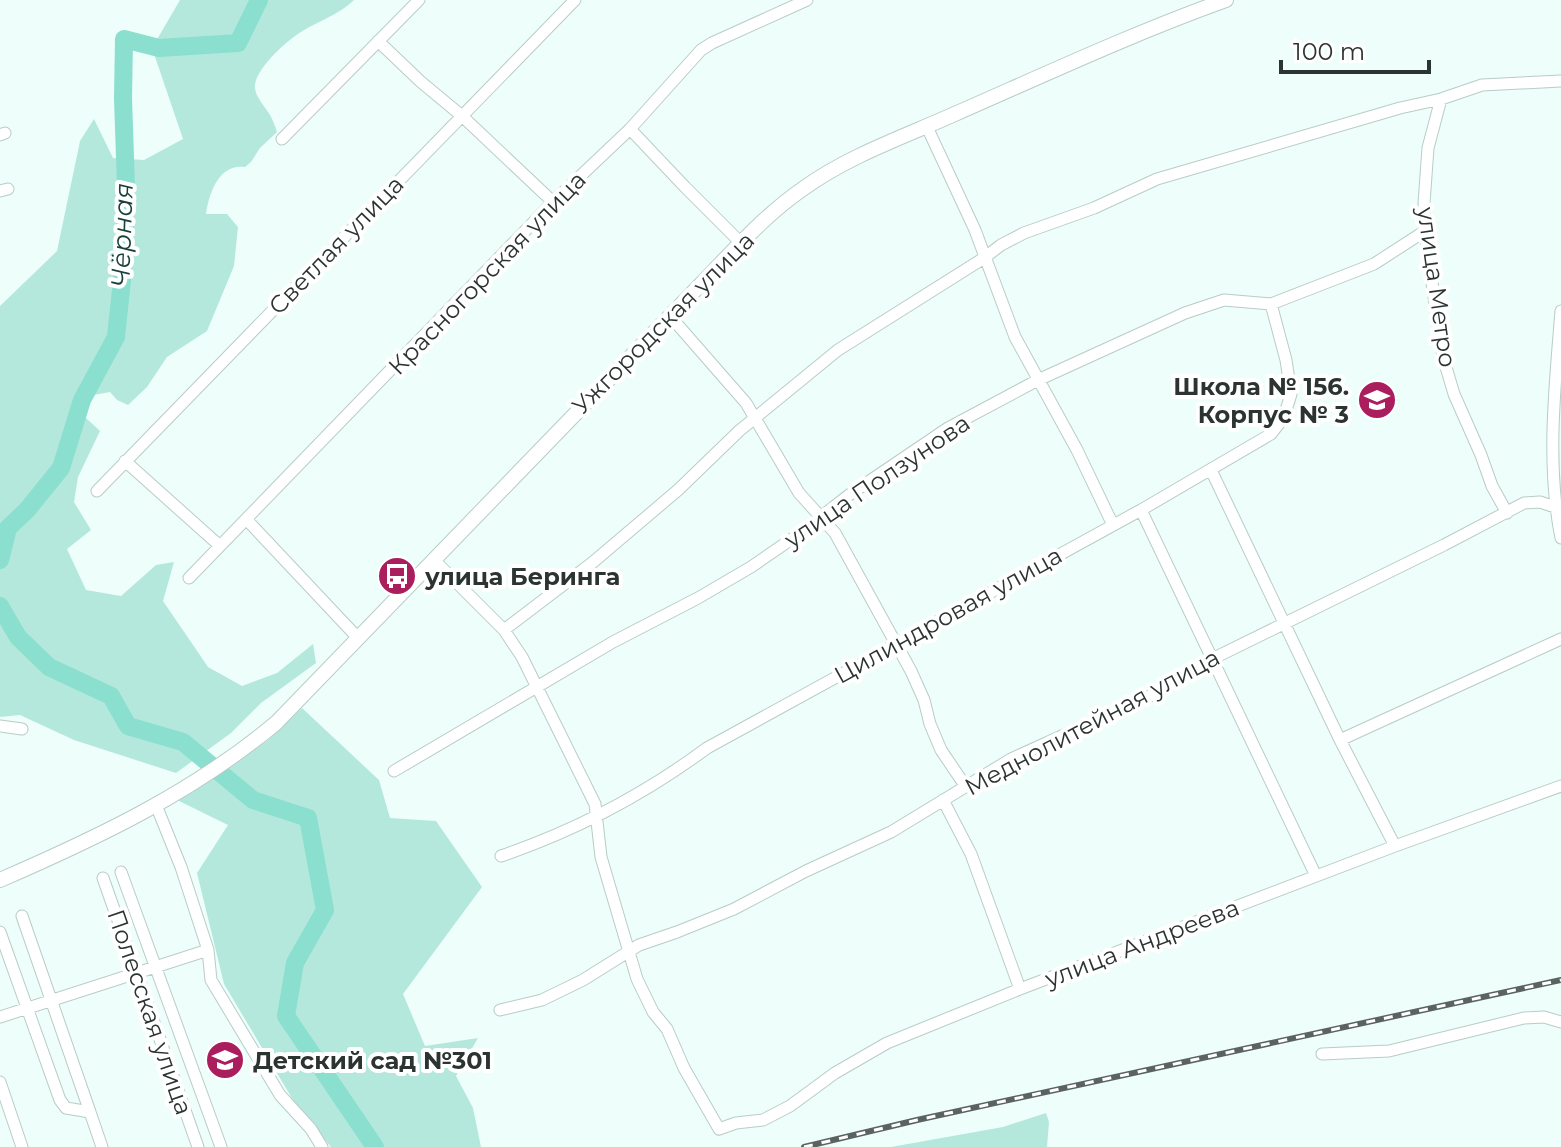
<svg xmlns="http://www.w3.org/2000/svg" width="1561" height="1147" viewBox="0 0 1561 1147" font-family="Montserrat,sans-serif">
	<rect width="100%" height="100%" fill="#eefefa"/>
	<path fill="#b5e8dd" d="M180,0H354C339,15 318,21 301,32C286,41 253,71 255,88C256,98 265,106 270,115C273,120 275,126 277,132L260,148L251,162L245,167C219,163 209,193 206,214H227L238,227L234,266L207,331L167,357L147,387L128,405L117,400L110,392L88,396L86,418L100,431L78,477L74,502L91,530L67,549L86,590L121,596L156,565L174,562L163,601L208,667L242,686L277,673L313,644L316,663L261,703L231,733L176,773L74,740L20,715L0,717V306L57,251L80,141L94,119L113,158L144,160L183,139L152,48Z
		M302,708L379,780L390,818L436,821L482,887L403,994L425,1046L478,1038L456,1076L473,1108L481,1147H331L293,1100L224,984L197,873L228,825L177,800L267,741Z
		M1046,1113L1049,1122L1047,1147H891L1003,1127Z"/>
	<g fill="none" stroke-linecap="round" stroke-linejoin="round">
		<path stroke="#8adfce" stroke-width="18" d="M0,560L8,528L27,510L61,468L82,400L116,337L124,261L126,187L123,98L124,39L159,48L238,43L259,0
			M0,606L18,637L49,667L111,696L128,726L183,742L253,800L308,818L325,910L295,963L286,1016L375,1147"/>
		<defs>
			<path id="minor" d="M378,41L421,82L462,116L553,202
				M1441,99L1428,148L1424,203L1425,231L1434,297L1443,357L1454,394L1481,455L1492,486L1507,513
				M927,127L975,230L1015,337L1077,450L1113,525
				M630,129L685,187L741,243
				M0,135L5,133
				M282,139L419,0
				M0,191L8,189
				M1561,311C1555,386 1546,464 1561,538
				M670,316L746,403L799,493L835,533L911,671L924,700L930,724L941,750L966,787
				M125,461L220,546
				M1211,470L1340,740L1395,846
				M97,491L575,0
				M1141,510L1316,876
				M247,520L358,638
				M433,559L504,630L522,657L595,804L601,857L637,979L653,1012L667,1029L684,1068L719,1129L736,1123L763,1120L790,1106L835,1073L887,1043L1020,989L1395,846L1561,786
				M189,578L553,202L630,129L701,50L712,43L807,0
				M504,630L592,563L678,490L739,431L838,350L984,258L1001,245L1024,233L1094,208L1157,179L1400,108L1441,99L1482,85L1561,81
				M0,726L22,729
				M1340,740L1561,639
				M394,771L613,642L698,598L751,567L799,534L849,495L948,428L1038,380L1185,313L1224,300L1271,304L1374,264L1425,231
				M943,800L971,854L1020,989
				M156,805L181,867L208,950L211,980L280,1095L311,1129L322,1147
				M501,856C574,831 645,794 707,748L1141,510L1271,434L1284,417L1291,394L1286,360L1271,304
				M121,872L221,1147
				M103,878L198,1147
				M22,916L90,1112
				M0,932L60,1100L66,1108L90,1112L102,1147
				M500,1010L542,1000L583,980L639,945L677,932L734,909L806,871L891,832L1011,759L1150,696L1212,659L1444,545L1524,503L1540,502L1555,507H1561
				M0,1017L208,950
				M1322,1054L1389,1051L1524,1018L1544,1017L1561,1022
				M0,1082L22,1147"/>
			<path id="major" d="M0,880C99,837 192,793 276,723L702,283C734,250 766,214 804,188C850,155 906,136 957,113C1046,74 1134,33 1226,0"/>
		</defs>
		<use href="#minor" stroke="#b8ccc8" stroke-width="13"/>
		<use href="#major" stroke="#b8ccc8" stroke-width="16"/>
		<use href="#minor" stroke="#fff" stroke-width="11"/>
		<use href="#major" stroke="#fff" stroke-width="14"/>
		<defs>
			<path id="rail" d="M804,1147L917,1120L1561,980"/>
		</defs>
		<use href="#rail" stroke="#5a6361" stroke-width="6"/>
		<use href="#rail" stroke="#fff" stroke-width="3" stroke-dasharray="9" stroke-linecap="butt"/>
	</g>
	<defs>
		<symbol id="school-disc" viewBox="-11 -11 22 22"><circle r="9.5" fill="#aa1e5e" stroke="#fff"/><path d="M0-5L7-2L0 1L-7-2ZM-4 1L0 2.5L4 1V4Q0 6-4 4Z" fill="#fff"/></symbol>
		<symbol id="bus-disc" viewBox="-11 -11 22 22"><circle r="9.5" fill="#aa1e5e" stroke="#fff"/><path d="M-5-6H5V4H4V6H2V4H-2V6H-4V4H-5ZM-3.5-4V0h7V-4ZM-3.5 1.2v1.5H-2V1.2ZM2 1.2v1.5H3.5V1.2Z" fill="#fff"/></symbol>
	</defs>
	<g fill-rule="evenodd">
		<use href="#school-disc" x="1355" y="378" width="44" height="44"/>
		<use href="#bus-disc" x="375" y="554" width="44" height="44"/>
		<use href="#school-disc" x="203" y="1038" width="44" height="44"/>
	</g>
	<g text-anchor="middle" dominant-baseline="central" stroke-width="8" stroke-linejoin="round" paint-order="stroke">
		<g font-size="24" fill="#2c3432" stroke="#fff">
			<text transform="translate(336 245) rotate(-46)">Светлая улица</text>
			<text transform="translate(487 273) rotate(-46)">Красногорская улица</text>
			<text transform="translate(1437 287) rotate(82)">улица Метро</text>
			<text transform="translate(663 323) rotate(-45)">Ужгородская улица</text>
			<text transform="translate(877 481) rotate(-34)">улица Ползунова</text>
			<text transform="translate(948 615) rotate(-29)">Цилиндровая улица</text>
			<text transform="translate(1092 722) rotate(-28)">Меднолитейная улица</text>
			<text transform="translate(1142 943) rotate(-21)">улица Андреева</text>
			<text transform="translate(150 1012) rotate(71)">Полесская улица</text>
		</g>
		<g font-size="24" font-weight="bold" fill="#2c3432" stroke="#fff" text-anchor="start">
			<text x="1349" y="386" text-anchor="end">Школа № 156.<tspan x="1349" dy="28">Корпус № 3</tspan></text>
			<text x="425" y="576">улица Беринга</text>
			<text x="253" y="1060">Детский сад №301</text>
		</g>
		<g font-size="26" font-style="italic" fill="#194139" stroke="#fff">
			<text transform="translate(122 235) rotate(-88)">Чёрная</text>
		</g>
	</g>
	<path d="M1281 60v12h148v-12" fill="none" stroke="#2c3432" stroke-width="4"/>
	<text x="1293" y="60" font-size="24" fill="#2c3432" stroke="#ffffff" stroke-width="6" paint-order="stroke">100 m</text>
</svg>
